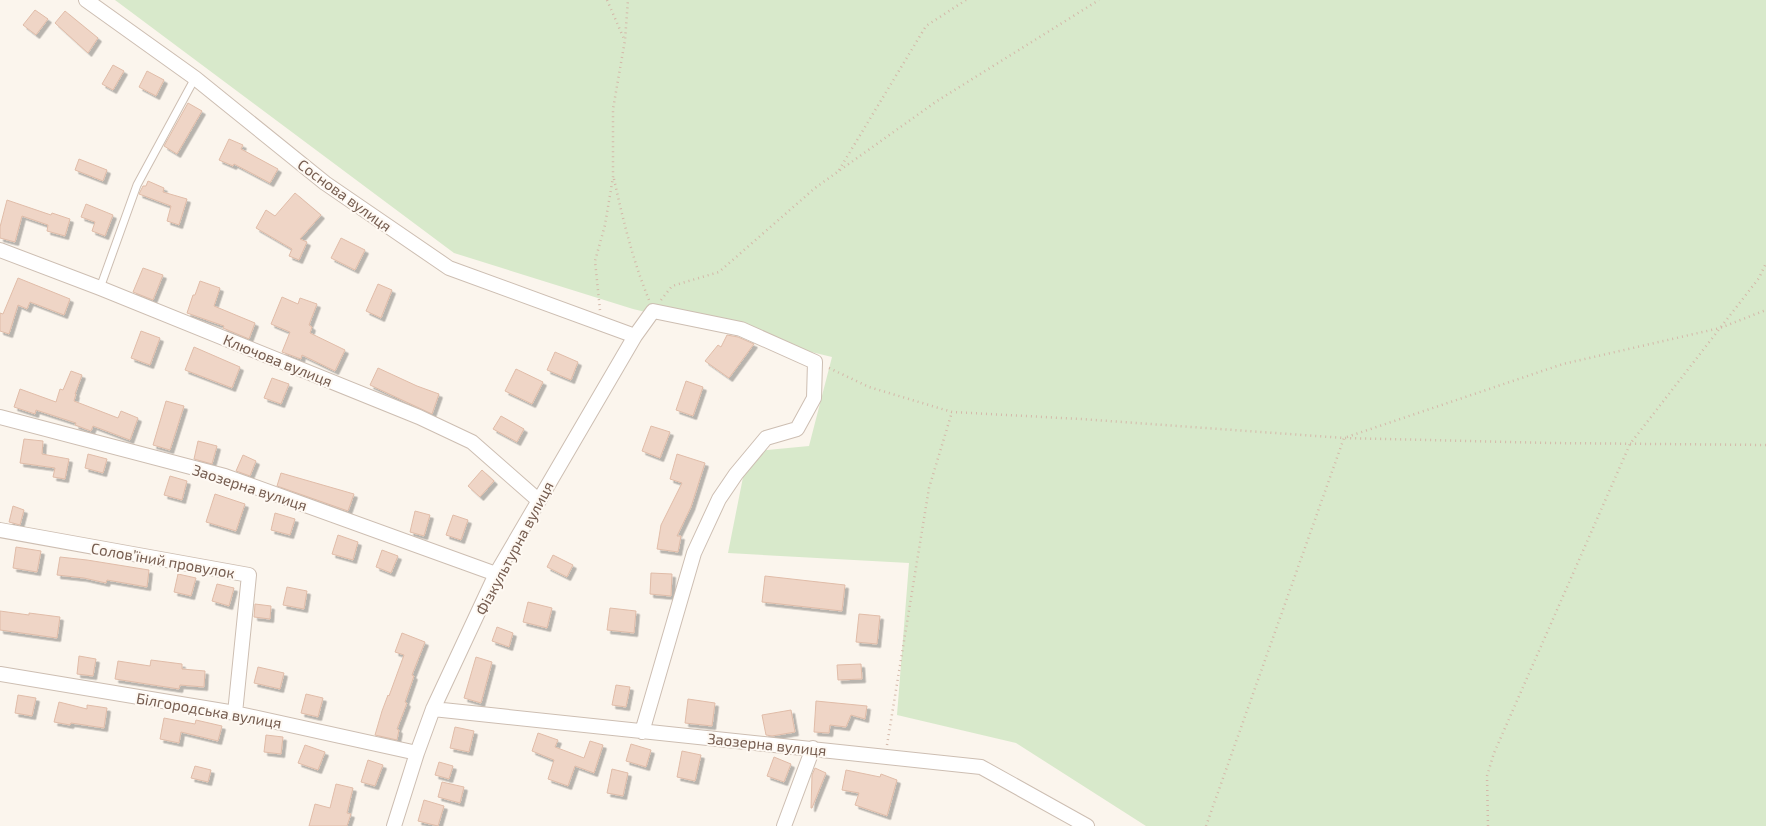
<svg xmlns="http://www.w3.org/2000/svg" width="1766" height="826" viewBox="0 0 1766 826" font-family="'Exo 2',sans-serif">
	<defs>
		<filter id="shadow"><feDropShadow dx="3.5" dy="3.5" stdDeviation="0" flood-color="#0004"/></filter>
	</defs>
	<rect width="100%" height="100%" fill="#fbf5ed"/>
	<path fill="#d8e9cb" d="M115,0H1766V826H1146L1016,743L897,715L909,563L728,553L748,452L809,446L832,357L633,309L454,253Z"/>
	<path fill="#efd5c6" stroke="#e0bca8" filter="url(#shadow)" d="M35,10L48,19L36,35L23,25Z
		M65,11L98,38L88,53L55,23Z
		M113,65L124,71L113,90L102,84Z
		M147,71L164,80L156,96L139,87Z
		M188,103L202,111L177,154L164,146Z
		M229,139L243,145L241,149L278,169L270,183L234,164L233,166L219,160Z
		M79,159L107,170L103,181L75,170Z
		M148,181L164,188L163,192L187,199L179,225L167,221L171,206L139,194L143,186H146Z
		M295,193L321,215L300,239L307,242L299,260L289,256L292,249L256,228L266,210L275,216Z
		M7,200L51,215L52,213L70,219L65,236L47,231L48,225L22,216L15,242L0,238V227Z
		M86,204L113,215L105,236L92,231L95,222L81,217Z
		M341,238L365,250L355,270L331,258Z
		M143,268L163,275L153,300L133,292Z
		M18,278L70,299L64,315L30,302L27,309L18,305L9,334L0,331V313L3,314Z
		M200,281L220,288L214,306L255,323L249,339L223,328L224,326L187,313L193,295H195Z
		M378,284L392,290L381,318L366,311Z
		M282,297L298,304L300,298L317,304L309,325L312,327L310,333L345,350L335,371L302,355L301,359L282,352L290,332L271,324Z
		M141,331L160,338L150,365L131,358Z
		M727,335L738,337L754,344L729,378L705,361L718,345L721,347Z
		M194,347L240,367L232,388L185,370Z
		M555,352L578,362L571,380L547,370Z
		M378,368L417,386L439,394L432,414L370,385Z
		M516,369L543,382L532,404L505,391Z
		M71,371L82,375L75,394H76L74,401L118,418L121,411L138,418L130,440L93,426L91,431L75,425L76,423L36,410L35,414L14,407L20,389L56,402L60,389L63,390Z
		M272,378L289,384L281,404L264,398Z
		M686,381L703,387L693,416L676,410Z
		M166,401L184,406L170,450L153,445Z
		M501,416L524,429L517,442L493,429Z
		M651,426L670,432L660,458L642,451Z
		M24,439L43,441L42,454L69,459L65,479L53,477L55,468L20,463Z
		M198,441L217,446L212,464L194,459Z
		M88,454L107,459L103,473L85,468Z
		M677,454L705,463L691,507L677,536H681L678,552L657,549L661,525L682,483L670,479Z
		M243,455L256,461L250,476L236,471Z
		M482,470L494,481L480,497L468,486Z
		M281,473L354,494L348,511L277,486Z
		M170,476L187,481L182,500L164,495Z
		M215,494L245,504L236,531L206,522Z
		M13,506L24,510L20,525L9,522Z
		M415,511L430,515L424,536L410,532Z
		M275,513L295,519L290,535L271,530Z
		M453,515L468,520L461,540L446,535Z
		M338,535L358,542L353,560L332,554Z
		M16,547L41,551L37,572L13,568Z
		M382,550L398,556L391,573L376,567Z
		M553,555L573,565L567,577L547,567Z
		M60,557L87,560L149,570L147,587L107,580L106,583L84,578L57,575Z
		M651,573L672,574L671,596L650,594Z
		M178,574L196,578L191,596L174,592Z
		M765,576L845,585L842,611L762,602Z
		M217,584L234,588L229,606L212,601Z
		M287,587L307,591L304,609L283,605Z
		M528,602L552,608L547,628L523,622Z
		M255,604L271,606L270,619L254,617Z
		M610,608L636,611L634,633L607,630Z
		M0,611L29,615V613L60,617L57,638L0,630Z
		M859,614L880,616L877,644L856,642Z
		M497,627L513,633L509,647L492,641Z
		M402,633L425,642L412,675L414,676L405,702L407,703L397,729L399,730L397,740L375,735L382,711L388,695L389,696L404,655L395,652Z
		M79,656L96,659L93,676L77,674Z
		M476,657L492,662L481,703L464,698Z
		M151,660L182,664V669L205,671L204,687L180,685L179,689L115,679L118,661L150,666Z
		M861,664L862,679L838,680L837,665Z
		M258,667L284,673L280,689L254,683Z
		M616,685L630,687L626,707L612,705Z
		M306,694L323,698L318,717L301,713Z
		M18,695L36,698L32,716L15,713Z
		M688,699L715,703L712,726L685,723Z
		M816,701L867,706L865,719L851,715L846,727L830,725L829,733L814,732Z
		M59,702L87,709V705L107,708L104,728L71,723L70,725L54,722Z
		M791,710L795,732L772,736L766,735L762,715Z
		M164,718L195,724L196,720L222,726L218,741L181,732L179,743L160,739Z
		M455,727L474,731L469,752L450,748Z
		M538,733L558,740L555,747L584,758L590,741L603,745L594,773L575,766L568,786L548,779L554,760L532,751Z
		M266,735L283,737L281,754L264,752Z
		M631,744L651,750L646,767L626,761Z
		M305,745L325,752L318,770L298,763Z
		M682,751L701,755L695,781L677,777Z
		M774,757L791,764L784,782L767,776Z
		M368,760L383,765L375,786L361,782Z
		M439,762L453,766L449,779L435,775Z
		M195,766L211,770L208,782L191,778Z
		M815,768L826,773L812,808H811L812,775Z
		M612,769L628,773L623,796L607,793Z
		M846,770L880,777L881,774L897,780L887,816L855,805L859,793L842,790Z
		M442,782L464,787L460,803L438,797Z
		M336,784L353,788L347,813L351,814L347,826H309L315,804L330,808Z
		M424,800L444,806L438,826L418,821Z"/>
	<g fill="none" stroke-linecap="round" stroke-linejoin="round">
		<defs>
			<path id="service" d="M100,288L137,185L195,78"/>
			<path id="minor" d="M86,0L195,78L325,183L449,268L635,336
				M0,250L100,288L419,417L472,442L538,500
				M0,417L225,476L496,574
				M0,530L249,575L235,713
				M0,674L235,713L417,753
				M433,709L981,767L1087,826
				M394,826L417,753L433,709L496,574L635,336L653,311L741,329L815,362L814,398L797,429L766,438L736,474L719,499L694,553L642,732
				M784,826L813,748"/>
		</defs>
		<use href="#service" stroke="#cdbeb2" stroke-width="9"/>
		<use href="#minor" stroke="#cdbeb2" stroke-width="16"/>
		<path stroke="#d4b8a9" stroke-width="2.5" stroke-dasharray="1 4" stroke-linecap="butt" d="M607,0L624,39
			M839,170L926,26L966,0
			M614,179C623,220 633,261 649,300
			M661,300L672,286L719,272L815,188L937,101L1099,0
			M600,310L595,261L605,225L613,177V109L625,40L628,0
			M829,368L869,387L952,412L1081,419L1344,438L1551,443L1766,445
			M887,745L929,488L952,412
			M1206,826L1344,438L1563,364L1720,328L1766,310
			M1488,826L1487,776L1494,753L1630,444L1759,278L1766,263"/>
		<use href="#service" stroke="#fff" stroke-width="7"/>
		<use href="#minor" stroke="#fff" stroke-width="14"/>
	</g>
	<g text-anchor="middle" dominant-baseline="central" stroke-width="4" stroke-linejoin="round" paint-order="stroke">
		<g font-size="15" fill="#765d50" stroke="#fef9f3">
			<text transform="translate(345 195) rotate(36)">Соснова вулиця</text>
			<text transform="translate(278 360) rotate(22)">Ключова вулиця</text>
			<text transform="translate(250 487) rotate(18)">Заозерна вулиця</text>
			<text transform="translate(514 548) rotate(-62)">Фізкультурна вулиця</text>
			<text transform="translate(163 560) rotate(10)">Соловʼїний провулок</text>
			<text transform="translate(209 710) rotate(10)">Білгородська вулиця</text>
			<text transform="translate(767 744) rotate(6)">Заозерна вулиця</text>
		</g>
	</g>
</svg>
